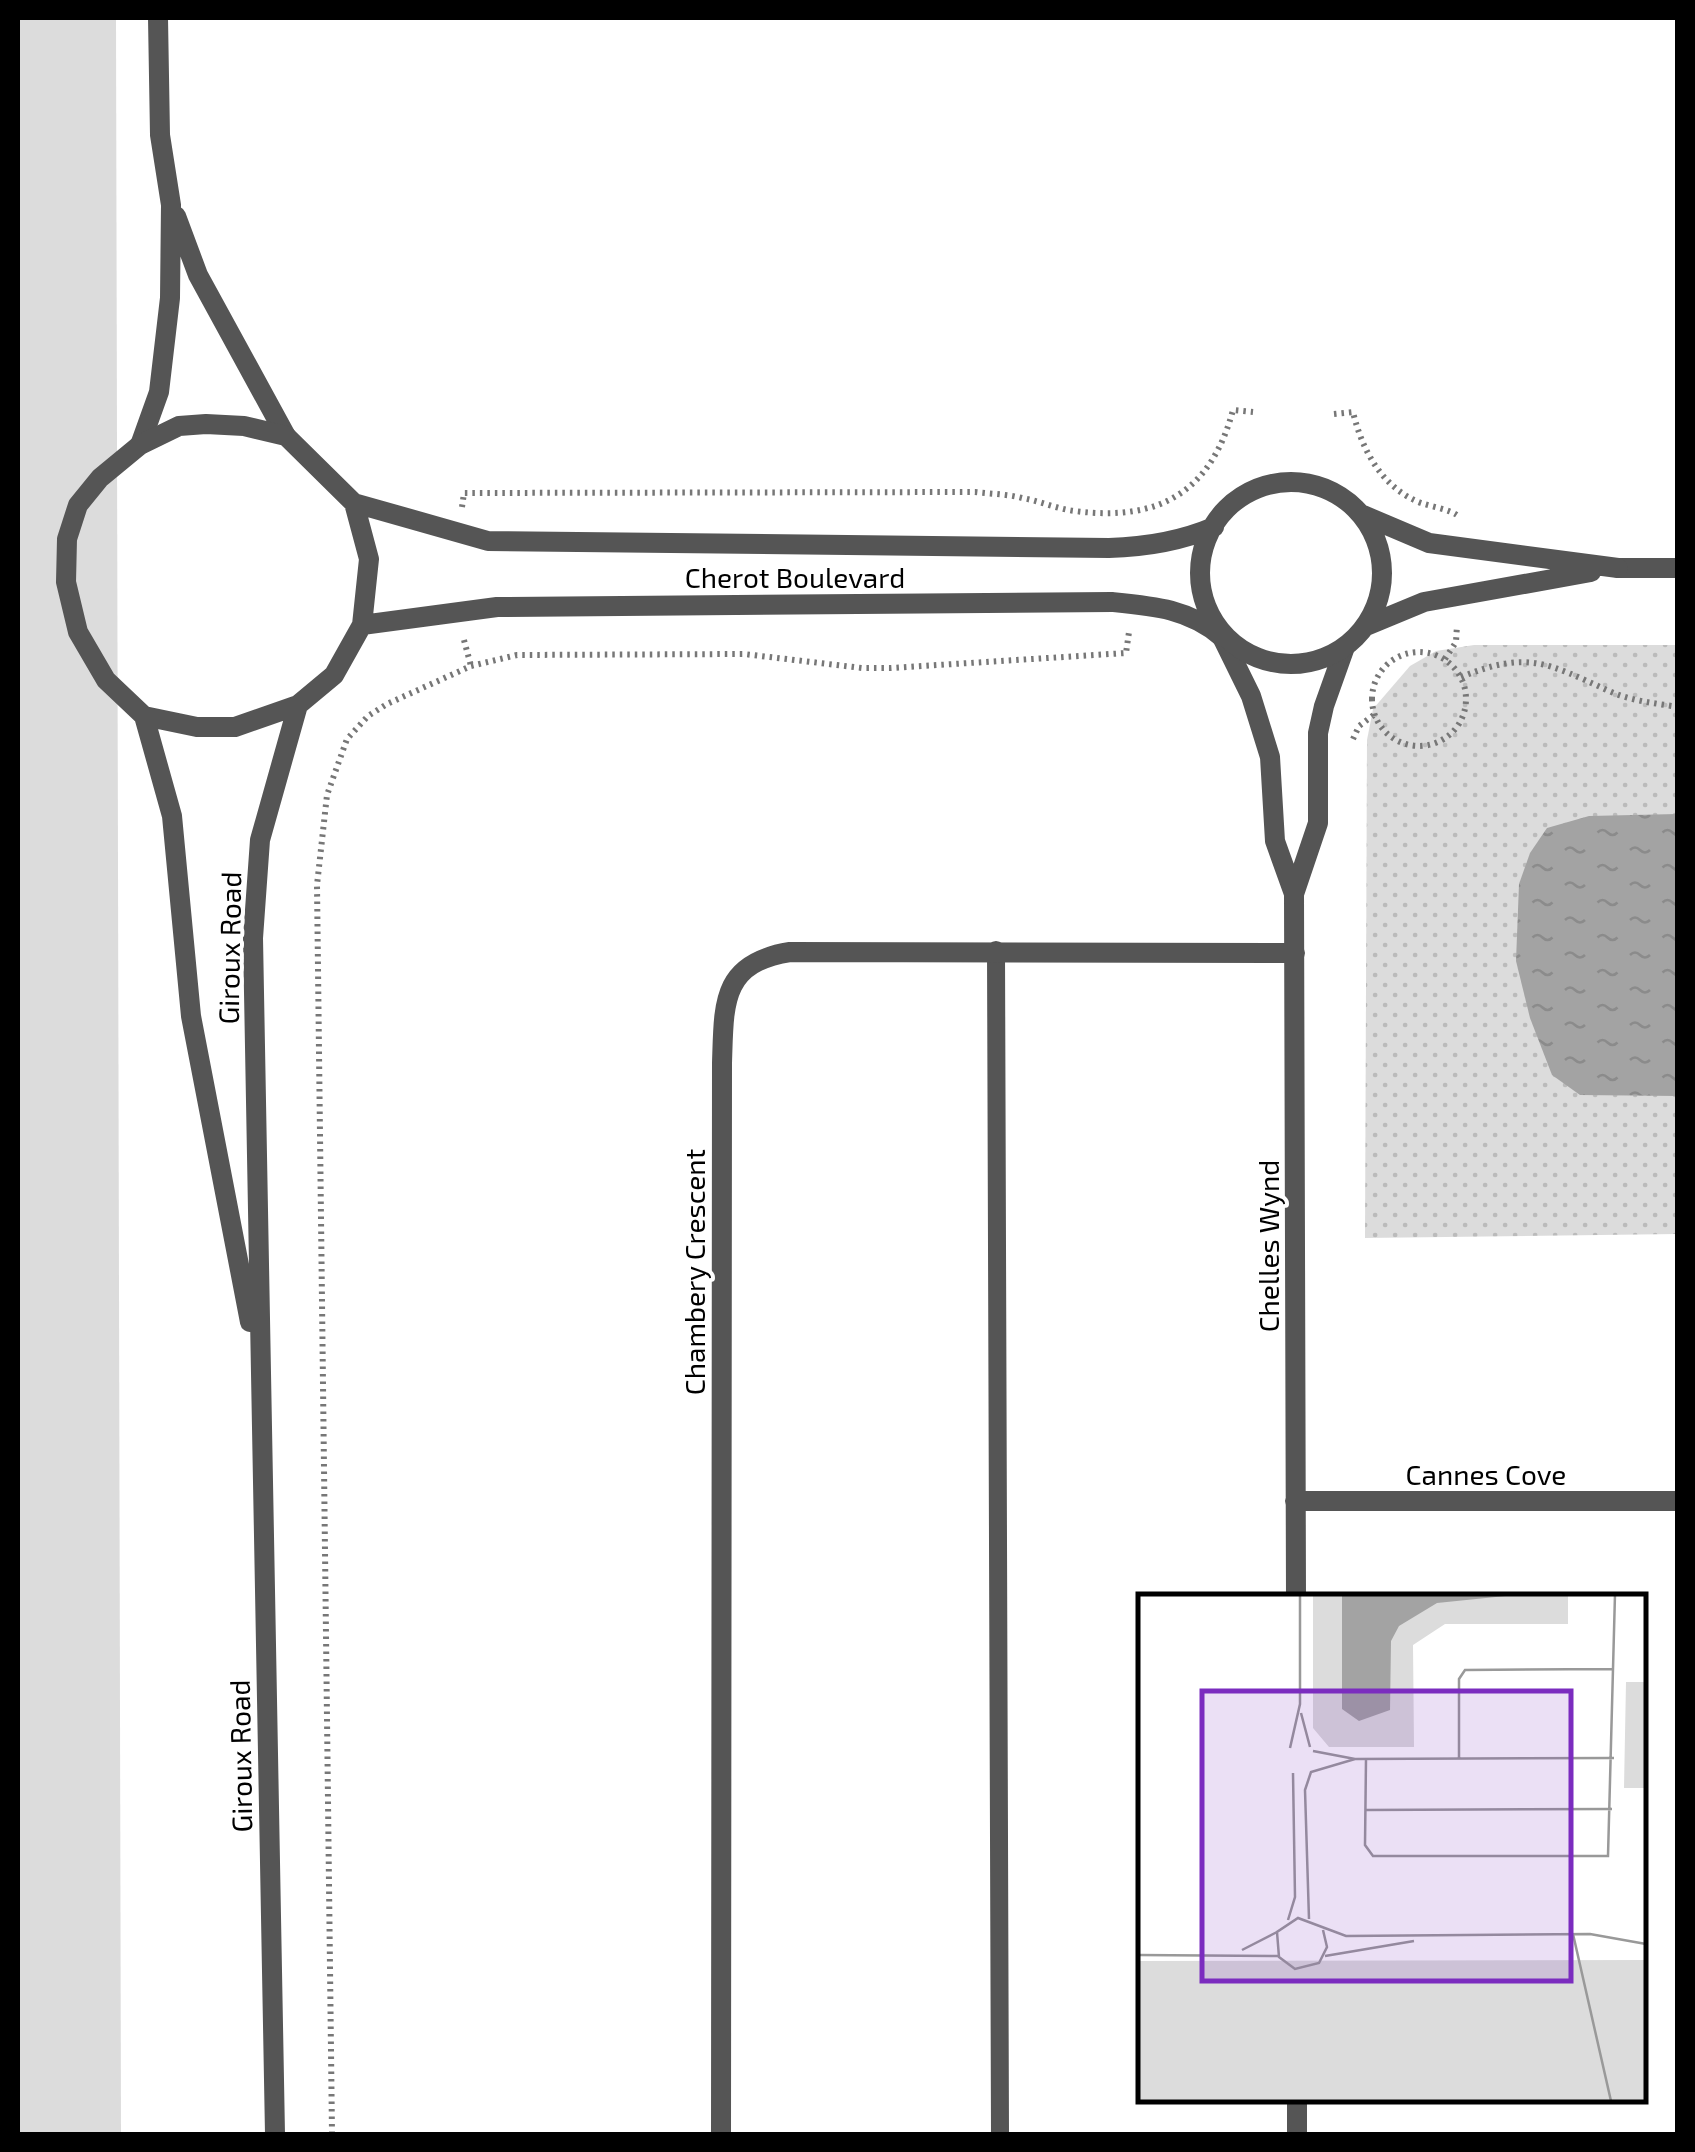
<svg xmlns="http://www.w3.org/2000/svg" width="1695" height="2152" viewBox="0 0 1695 2152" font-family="'Exo 2',sans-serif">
	<defs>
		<pattern id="park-dots" width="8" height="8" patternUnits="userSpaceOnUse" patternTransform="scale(2.5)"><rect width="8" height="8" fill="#dcdcdc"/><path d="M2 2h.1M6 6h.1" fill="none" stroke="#bbb" stroke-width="1.8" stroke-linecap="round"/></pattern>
		<pattern id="water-ripples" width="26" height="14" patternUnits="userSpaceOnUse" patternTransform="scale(2.5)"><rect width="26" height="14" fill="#a3a3a3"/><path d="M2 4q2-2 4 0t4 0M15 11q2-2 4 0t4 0" fill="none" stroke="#8b8b8b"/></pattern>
	</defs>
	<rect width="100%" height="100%" fill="#fff"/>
	<path fill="#dcdcdc" d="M18,18H116L121,2134H18Z"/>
	<path fill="url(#park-dots)" d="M1474,645H1677V1234L1365,1238L1367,740L1373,709L1410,666L1436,651Z"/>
	<path fill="url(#water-ripples)" d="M1677,814V1096L1580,1095L1552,1075L1530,1018L1516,961L1519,884L1530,853L1547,828L1589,816Z"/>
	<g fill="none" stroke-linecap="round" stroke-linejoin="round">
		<path stroke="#777" stroke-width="6" stroke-dasharray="2.5 5" stroke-linecap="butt" d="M1334,414L1353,412C1362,450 1382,488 1421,503C1433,507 1448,509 1457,515
			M462,507L464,493L975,492C991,494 1007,494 1022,498C1040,501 1057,509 1075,511C1159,522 1211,492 1233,410L1253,412
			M464,640L471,666
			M1372 699a47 47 0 1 1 94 0a47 47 0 1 1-94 0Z
			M1445,659L1456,642L1457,625
			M1461,677C1528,650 1547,663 1609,691C1631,701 1654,703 1678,707
			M1353,739L1359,726L1375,714
			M332,2134L317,885L327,795L347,739L368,716L387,704L471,666L517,655L744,654L862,668H891L1126,653L1129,632"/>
		<path stroke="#555" stroke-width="18" d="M996,950L1000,2134"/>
		<path stroke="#555" stroke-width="20" d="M176,216L198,275L286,436
			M140,445L159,392L170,298L171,205L160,135L158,18
			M1618,568H1678
			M1222,637L1251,696L1270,757L1275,841L1294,894L1296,1597
			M1294,894L1318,823V733L1324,706L1345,647
			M1295,1501H1678
			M1297,2100V2134
			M721,2134L722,1063C724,1003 721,963 790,952L1295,953"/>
		<path stroke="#555" stroke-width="20" d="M206,424L244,426L286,436L354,503L369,559L362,625L334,675L298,705L235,727H197L144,716L106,680L78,632L66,582L67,539L78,505L100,478L140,445L179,426Z
			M1200 573a91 91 0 1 1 182 0a91 91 0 1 1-182 0Z
			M354,503L488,541L1109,548C1145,547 1181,541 1214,527
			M1363,515L1429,543L1618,568
			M362,625L497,607L1112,602C1154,606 1189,609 1222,637
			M1366,626L1424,602L1591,572
			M144,716L172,816L191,1016L250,1322
			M275,2134L253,938L260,840L298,705"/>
	</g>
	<g text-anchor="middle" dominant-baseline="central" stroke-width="8" stroke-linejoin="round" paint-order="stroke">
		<g font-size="28" fill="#000" stroke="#fff">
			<text x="795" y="577">Cherot Boulevard</text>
			<text transform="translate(229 948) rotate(-89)">Giroux Road</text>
			<text transform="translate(1268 1246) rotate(-90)">Chelles Wynd</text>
			<text transform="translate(694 1272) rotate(-90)">Chambery Crescent</text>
			<text x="1486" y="1474">Cannes Cove</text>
			<text transform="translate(240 1756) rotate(-91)">Giroux Road</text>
		</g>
	</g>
	<g transform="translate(1138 1594)">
		<rect width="508" height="508" fill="#fff"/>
		<path d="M507,366V507H0V367Z" fill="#dcdcdc"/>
		<path d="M175,0H430V30H307L275,51L276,153H191L175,134ZM488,88H507V194H486Z" fill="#dcdcdc"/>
		<path d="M204,0H387L299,9L261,32L253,47L252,116L221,127L204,115Z" fill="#a3a3a3"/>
		<path fill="none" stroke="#999" stroke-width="2.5" d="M163,119L172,153M152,154L162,110V0M175,157L217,165M228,165L227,251L235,262H470L477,0M321,165V85L327,76L476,75M227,216L474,215M171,325L167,196L173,178L217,165L476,164M150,326L157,303L155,179M185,336L189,353L181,369L157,375L141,363L139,338L160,324L208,342L452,340L508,350M435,340L473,507M104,356L139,338M0,361L140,362M187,362L276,347"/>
		<path fill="#7b2cbf" fill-opacity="0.15" stroke="#7b2cbf" stroke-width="5" d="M64,97H433V387H64Z"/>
		<rect width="508" height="508" fill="none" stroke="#000" stroke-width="5"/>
	</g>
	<rect width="1695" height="2152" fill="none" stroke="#000000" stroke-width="40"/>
</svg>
